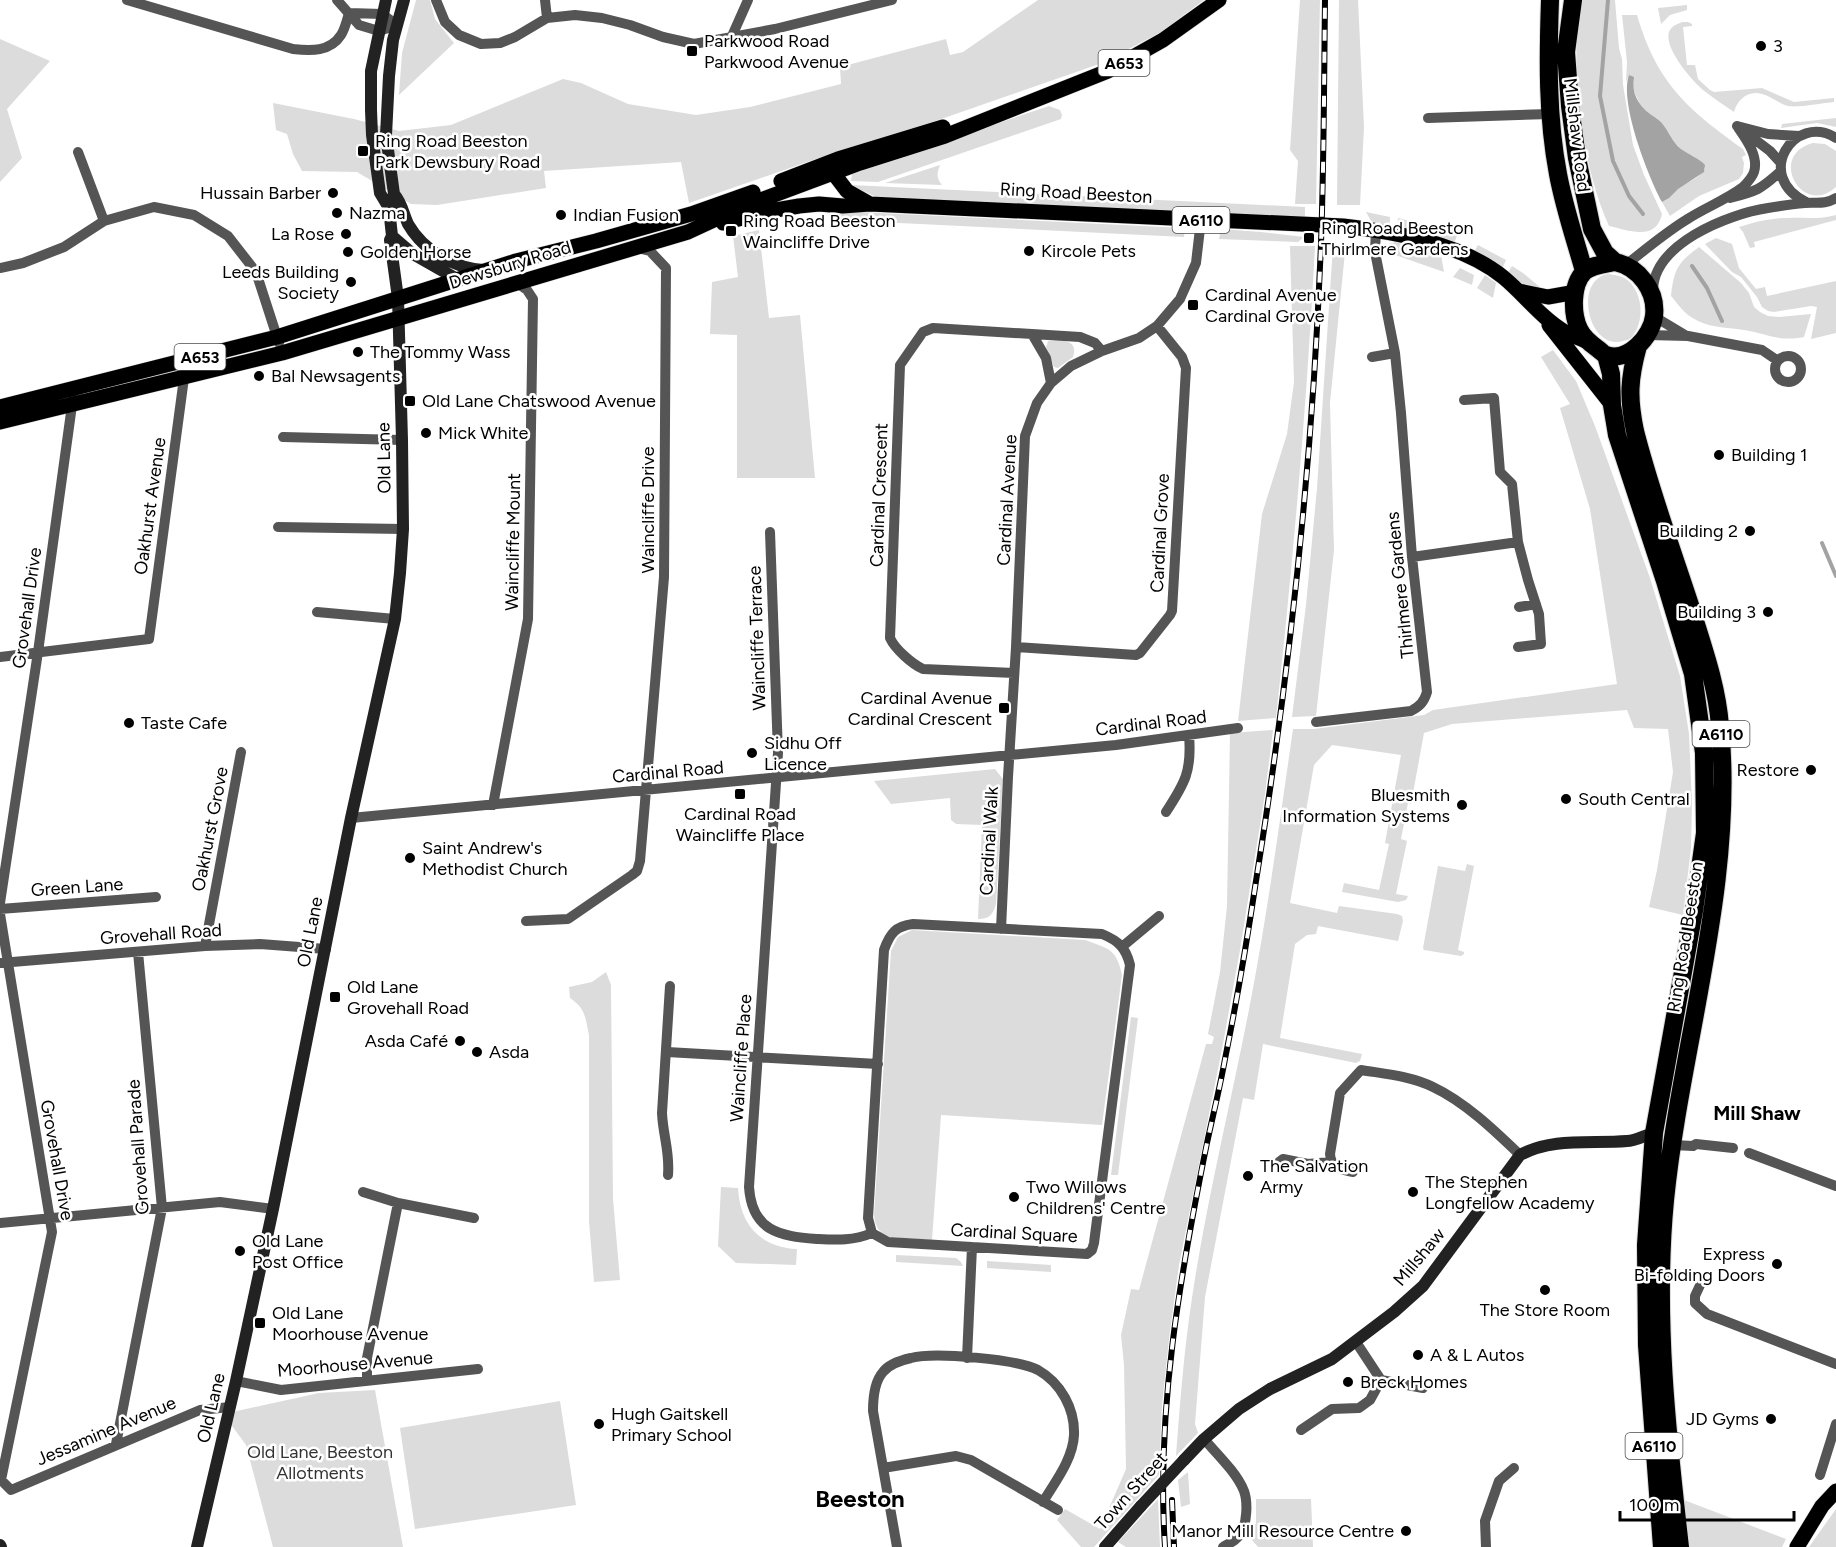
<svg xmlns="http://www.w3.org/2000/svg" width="1836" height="1547" viewBox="0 0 1836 1547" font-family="Figtree,sans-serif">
	<rect width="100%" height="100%" fill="#fff"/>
	<path fill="#dcdcdc" d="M416,0H430L435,19L454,43L399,95L402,53Z
		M1038,0H1204L1161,32L1102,63L924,125L810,161L689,203L681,162L544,171L546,188L437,205L411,204L357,172L302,171L293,154L287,134L276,130L273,103L354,119L399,131L451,125L563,79L581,83L628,104L696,115L750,107L841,84L840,67L946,39L950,55L963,52Z
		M1300,0H1320L1316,204H1295L1298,161L1290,150Z
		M1339,0H1358L1364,127L1360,205H1337Z
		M1577,0H1615L1619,48L1622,59L1623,85L1633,145L1644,175L1662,214C1656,242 1627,230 1609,226C1579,159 1574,72 1577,0Z
		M1687,5V10L1670,15L1661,24L1658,8Z
		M1622,15H1637C1657,83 1687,109 1743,149L1746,155L1742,157L1744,163L1743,173L1739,179L1699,196L1670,216L1662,202C1668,199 1671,193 1677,189C1686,182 1699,179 1705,169C1701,157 1689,156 1680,148C1671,140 1668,129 1660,121C1656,118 1652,116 1648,113C1636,102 1634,89 1629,75L1626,82L1627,62Z
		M1682,22H1688L1692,24V26L1683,27L1687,65H1695L1698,79L1710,90L1714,92L1762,88L1794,102L1834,98V102C1823,103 1797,108 1788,106C1779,104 1771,96 1762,94C1748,90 1737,100 1734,112C1724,105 1713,98 1703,90C1691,80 1661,45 1670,30C1673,25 1678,24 1682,22Z
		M0,39L50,61L7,109L22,158L0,182Z
		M1049,106L1060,110L1062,115L1061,119L878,182L851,181L852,174L855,171Z
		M1836,118V127L1817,123L1781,128L1782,124Z
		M1813,143L1825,144L1836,151V187C1802,218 1767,155 1813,143Z
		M940,165C937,173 936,178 942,185L885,183Z
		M851,185L1305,207V217L876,197Z
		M838,211L1185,228L1184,237L837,220Z
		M1366,212L1390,217V227L1371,221Z
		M1836,215V220L1754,242L1755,247L1750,248L1743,232L1739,227C1755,222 1770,218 1787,218C1806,217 1818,220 1836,215Z
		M1398,218L1426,225L1423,235L1397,228Z
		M1435,228L1457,236L1453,246L1432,238Z
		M1221,229L1261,232L1304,237L1298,242L1219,239Z
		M759,230L769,318L800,315L815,478H737V335L710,334L712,282L738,277L733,236Z
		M1716,238L1732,244L1739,268L1756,289L1765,287L1767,296L1836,281V333L1811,339L1817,307L1811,306L1774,312L1768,311L1762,307L1757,297L1741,277L1732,272L1705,244Z
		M1396,242L1441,255L1444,272L1381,250L1388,244Z
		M1478,245L1506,260L1501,271L1473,254Z
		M1290,246H1315C1307,404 1293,561 1276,718L1238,721L1262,514L1287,434L1294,382Z
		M1333,246L1345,252L1330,403L1334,550L1316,716L1292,717L1306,605L1317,488Z
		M1699,247L1741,283L1749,293L1754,307L1760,312L1768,316L1779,317L1811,314L1804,337C1779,342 1768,334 1744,330C1725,327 1707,328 1691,317C1683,312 1677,303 1671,296C1674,270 1677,263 1699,247Z
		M1512,266L1523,273L1541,288L1529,285L1519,286L1507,274Z
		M1460,268L1474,275L1472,285L1453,277Z
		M1608,274C1614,275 1620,275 1626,279C1642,290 1645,318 1634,334C1631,339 1628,340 1623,341C1588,351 1573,280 1608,274Z
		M1485,275L1496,283L1493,298L1477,288Z
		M1048,341C1061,340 1079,339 1073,357L1058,368L1054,367L1046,347Z
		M1553,350L1576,381L1595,426L1650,578L1680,676L1689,734L1692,804L1691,848L1683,915L1649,907L1657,870L1673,772L1668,729L1634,728L1627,710L1452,724L1424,733L1411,804L1408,803L1401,839L1407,841L1396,894L1408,896L1406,900L1398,902L1342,892L1344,883L1379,890L1389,844L1385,843L1401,755L1332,745L1314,765L1290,903L1337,913L1339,906L1397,914L1402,916L1403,921L1398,941L1318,926L1316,934L1307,935L1295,944L1280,1038L1362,1054L1360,1061L1356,1063L1263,1044L1254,1100L1243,1098L1205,1297L1195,1424L1198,1433L1176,1456C1180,1403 1184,1350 1192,1298C1207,1197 1232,1099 1251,999C1268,910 1280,819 1293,729H1314L1424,715L1433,710L1617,684L1590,509L1560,408L1570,404L1541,357Z
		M1273,730L1265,794L1240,950L1222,1049L1179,1265L1169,1339L1162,1405L1159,1475L1094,1547H1081L1057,1520L1065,1509L1100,1529L1126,1469L1124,1365L1121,1335L1131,1289L1139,1290L1206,1044H1212L1214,1037L1208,1034L1220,972L1227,906L1230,733Z
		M995,769L1003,779L996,904C993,915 989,919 978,919L982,825L956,824L951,820L950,798L891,804L874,781Z
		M1467,864L1474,866L1458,950L1464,952V954L1461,956L1424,950L1423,948L1438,866L1465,871Z
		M912,930L1085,940C1109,949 1116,948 1122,975L1102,1125L941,1115L932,1240L889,1237C879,1233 875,1226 874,1215L891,951L898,937Z
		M606,972L611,985L613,1199L620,1280L594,1282L589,1221V1035C585,1017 586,1009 570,998L569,987L592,982Z
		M1131,1017L1138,1018L1118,1175H1111Z
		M721,1187L738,1188C740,1225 760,1247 797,1249L796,1265L736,1263L718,1246Z
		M896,1255L956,1258L961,1262L963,1266L896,1262Z
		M987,1261L1051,1265V1272L987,1268Z
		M375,1390L403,1547H273L246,1445L227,1419L228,1413L319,1393Z
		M560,1401L576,1505L415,1529L400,1428Z
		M1188,1472L1190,1504L1181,1507L1178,1480Z
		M1158,1499L1160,1547H1126L1118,1542Z
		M1256,1499H1311L1313,1547H1258L1251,1539V1533L1256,1523Z
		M1684,1500L1786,1539L1782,1547H1686Z
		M1836,1509V1547H1809Z"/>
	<path fill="#a3a3a3" d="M1629,75L1634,77C1631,92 1638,105 1650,114C1654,117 1658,119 1661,122C1669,131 1672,142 1681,149C1689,155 1699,158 1705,165L1704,172L1678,189L1669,198L1662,202C1648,176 1619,102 1629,75Z"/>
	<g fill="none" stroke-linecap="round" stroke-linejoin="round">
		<path stroke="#a3a3a3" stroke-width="4" d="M1608,0L1600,96L1613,161L1629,196L1643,214
			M1692,266L1707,288L1722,321
			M1822,543L1836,576"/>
		<defs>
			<path id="primary" d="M827,169L834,174L847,191L870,204
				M781,181L838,159L943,127
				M723,223L770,211L799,206L819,204L843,206L870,204L1343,226C1395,232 1461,243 1503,277C1524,294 1541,318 1565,332C1573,336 1582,339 1590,343
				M1519,291L1548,297L1576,292
				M1549,325L1612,405
				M0,407L277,337L516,261L596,241L691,214L753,192
				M0,422L282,353L688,232L742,207L860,163L945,136L1108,71L1163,40L1219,0
				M1797,1547L1822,1506L1836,1491"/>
			<path id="highway" d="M1550,0C1548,58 1547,116 1558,174C1564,207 1575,239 1584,271
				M1573,0L1566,52L1570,106L1577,158L1592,229L1605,253L1615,262
				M1615,262C1639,267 1657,291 1654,316C1652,336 1628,363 1606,355C1603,354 1601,351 1598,349C1591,344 1583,338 1579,329C1572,314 1571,285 1584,272C1591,265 1605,264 1615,262Z
				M1638,346C1629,379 1628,397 1635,431C1650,490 1671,547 1690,605C1702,644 1717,685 1720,726C1735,886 1681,1042 1665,1200C1654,1314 1667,1434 1680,1547
				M1606,355L1611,374L1612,405L1617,435L1665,581L1693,674L1704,753L1705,833L1694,911L1654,1133L1646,1245L1647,1345L1662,1547"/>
		</defs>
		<use href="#primary" stroke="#dbdbdb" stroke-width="16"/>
		<use href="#highway" stroke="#dbdbdb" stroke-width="20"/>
		<path stroke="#555" stroke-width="10" d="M127,0L293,49C311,51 330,52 341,35C345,29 347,20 349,13
			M337,0L359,25L379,31L397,25
			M436,0L445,22L459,35L481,44L500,43L515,37L547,18L575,15L602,18L630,25L663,37L694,44L775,29L892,0
			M545,0L547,18
			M349,13L382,14L397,25
			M732,36L748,0
			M1428,118L1550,114
			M1737,126L1768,134L1799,136
			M1745,132L1770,151L1781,163
			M78,152L104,221
			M1730,198C1757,191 1760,190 1781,171
			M1806,202C1753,176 1794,112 1836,138
			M1627,264C1646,249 1665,233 1686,220C1704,208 1726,200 1743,187C1747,183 1752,178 1754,172C1759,156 1746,139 1737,126
			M0,268L23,263L64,247L104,221L154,207L194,215L228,236L256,272L279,343
			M1653,292C1652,244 1728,214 1768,208C1780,206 1793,204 1805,203C1816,202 1825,205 1836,198
			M1655,317L1685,335
			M1032,334L1046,358L1051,383
			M1648,335L1688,336L1762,350L1778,361
			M1775 369a13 13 0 1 1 26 0a13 13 0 1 1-26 0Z
			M1372,357L1395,353
			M1464,400L1494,398L1500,472L1512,484L1518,542L1528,580L1539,614L1541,644L1518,647
			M283,437L402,440
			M278,527L403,529
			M770,532L778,753L749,1187C752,1231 779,1236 817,1239C837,1240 853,1241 872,1233
			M1412,557L1518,542
			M1519,607L1536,604
			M317,612L395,619
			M1016,647L1136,655L1140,653L1170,615L1172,611L1186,368L1182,357L1157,326
			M0,657L149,639L184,378
			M1014,673L923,669C912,664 895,649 890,638L900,365L923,332L933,328L1080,337L1095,343L1102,351
			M1316,722L1411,711C1420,706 1424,702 1427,692L1412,557L1401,413L1395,353L1375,252L1376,230
			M493,805L528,619L533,299L527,290L517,283
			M1166,812C1185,783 1192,771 1189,735
			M351,818L1116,745L1238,728
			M0,903L38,652L73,398
			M0,909L156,897
			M0,914L52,1232L1,1480L11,1490L200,1410L230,1407
			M526,921L568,919L632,875L637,871L640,861L664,577L666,268L650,251L637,248
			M913,924L1102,934C1119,941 1126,948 1130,965L1094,1243L1092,1250L1087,1254L888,1242L872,1233L868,1218L884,950C890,933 896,926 913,924Z
			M1001,929L1008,777L1016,647L1025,436L1037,403L1051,383L1071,366L1102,351L1139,338L1157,326L1180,299L1196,263L1201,220
			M205,946L241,752
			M1123,946L1159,916
			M0,963L205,946L260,944L326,949
			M667,1052L878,1064
			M1673,1145L1693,1146L1696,1144L1733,1148
			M1749,1153L1836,1186
			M1279,1162L1283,1159L1308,1164L1330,1162
			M1353,1172C1341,1170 1331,1168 1330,1154L1340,1093L1361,1070C1385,1074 1411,1076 1433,1087C1465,1102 1495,1131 1520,1155
			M668,1175C670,1151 663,1136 662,1113L670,986
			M363,1192L398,1203L474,1218
			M0,1223L220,1202L273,1209
			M1702,1281L1695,1296V1303L1707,1314L1836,1364
			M1356,1342L1381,1380L1423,1388
			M967,1358L972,1247
			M236,1381L281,1390L478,1369
			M367,1381V1358L398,1203
			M1301,1430L1332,1409L1359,1408L1370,1400L1381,1380
			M1204,1439C1217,1454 1237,1473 1244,1491C1248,1502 1247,1523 1241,1533C1237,1540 1230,1543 1223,1547
			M116,1444L162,1208L138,952
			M883,1468L956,1456L971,1460L1058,1510
			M1820,1475L1836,1424
			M897,1547L873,1411C873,1399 874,1382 883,1372C889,1364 902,1360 911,1358C935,1352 1017,1359 1038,1370C1061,1383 1075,1409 1074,1435C1073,1459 1055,1482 1043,1502
			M1486,1547L1485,1521L1499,1481L1514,1468"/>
		<path stroke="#222" stroke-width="12" d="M394,194C402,203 403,213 408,224C423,250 453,268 483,270
			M389,208L394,194L386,135L389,76L393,40L404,0
			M392,236L413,254L457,279
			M1184,1460L1204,1439L1239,1409L1270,1389L1332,1359L1394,1312L1423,1286L1520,1155C1553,1137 1591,1144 1627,1141C1636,1141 1645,1135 1654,1133
			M0,1545L1,1547
			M197,1547L236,1381L273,1209L351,818L395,619L400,573L403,529L402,440L398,298L390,240L392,236L389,208L380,193L372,135L371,110V71L386,0
			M1105,1547L1141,1506"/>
		<use href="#primary" stroke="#000" stroke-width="15"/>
		<use href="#highway" stroke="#000" stroke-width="18"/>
		<defs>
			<path id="rail" d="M1172,1500L1174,1547
				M1165,1547C1156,1411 1180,1276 1207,1143C1213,1115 1220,1087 1225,1059C1237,1000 1247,941 1256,881C1290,670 1313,457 1321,243C1324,162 1324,81 1325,0"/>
		</defs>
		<use href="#rail" stroke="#000" stroke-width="6"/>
		<use href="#rail" stroke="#fff" stroke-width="4" stroke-dasharray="11" stroke-linecap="butt"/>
		<path stroke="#222" stroke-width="12" d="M1141,1506L1184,1460"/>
	</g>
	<g fill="#000" stroke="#fff" stroke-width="2">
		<circle cx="1761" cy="46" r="6"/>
		<rect x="686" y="45" width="12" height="12" rx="3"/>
		<rect x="357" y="145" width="12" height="12" rx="3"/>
		<circle cx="333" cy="193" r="6"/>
		<circle cx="337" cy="213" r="6"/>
		<circle cx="561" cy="215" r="6"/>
		<rect x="725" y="225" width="12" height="12" rx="3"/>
		<circle cx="346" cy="234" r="6"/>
		<rect x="1303" y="232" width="12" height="12" rx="3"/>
		<circle cx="1029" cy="251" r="6"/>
		<circle cx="348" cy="252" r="6"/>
		<circle cx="351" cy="282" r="6"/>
		<rect x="1187" y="299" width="12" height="12" rx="3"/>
		<circle cx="358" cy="352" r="6"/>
		<circle cx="259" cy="376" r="6"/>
		<rect x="404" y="395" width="12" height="12" rx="3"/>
		<circle cx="426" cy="433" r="6"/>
		<circle cx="1719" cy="455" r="6"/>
		<circle cx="1750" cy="531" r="6"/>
		<circle cx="1768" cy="612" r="6"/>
		<rect x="998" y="702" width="12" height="12" rx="3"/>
		<circle cx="129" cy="723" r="6"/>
		<circle cx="752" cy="753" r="6"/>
		<circle cx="1811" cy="770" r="6"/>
		<rect x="734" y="788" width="12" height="12" rx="3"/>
		<circle cx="1566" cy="799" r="6"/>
		<circle cx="1462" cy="805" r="6"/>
		<circle cx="410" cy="858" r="6"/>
		<rect x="329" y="991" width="12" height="12" rx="3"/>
		<circle cx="460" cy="1041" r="6"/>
		<circle cx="477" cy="1052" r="6"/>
		<circle cx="1248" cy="1176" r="6"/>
		<circle cx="1413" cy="1192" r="6"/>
		<circle cx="1014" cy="1197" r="6"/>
		<circle cx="240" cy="1251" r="6"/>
		<circle cx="1777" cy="1264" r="6"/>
		<circle cx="1545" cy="1290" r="6"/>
		<rect x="254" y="1317" width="12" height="12" rx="3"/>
		<circle cx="1418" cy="1355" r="6"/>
		<circle cx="1348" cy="1382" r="6"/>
		<circle cx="1771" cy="1419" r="6"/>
		<circle cx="599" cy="1424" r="6"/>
		<circle cx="1406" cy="1531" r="6"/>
	</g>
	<g text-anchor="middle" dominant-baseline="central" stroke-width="5" stroke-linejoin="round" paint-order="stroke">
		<g fill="#fff" stroke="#4c4c4c" stroke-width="1.5">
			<rect x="1098.5" y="50" width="51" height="26" rx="4.5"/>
			<rect x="1172.5" y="207" width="57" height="26" rx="4.5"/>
			<rect x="174.5" y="344" width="51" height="26" rx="4.5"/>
			<rect x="1692.5" y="721" width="57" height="26" rx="4.5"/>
			<rect x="1625.5" y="1433" width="57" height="26" rx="4.5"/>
		</g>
		<g font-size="16" font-weight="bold" fill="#000">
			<text x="1124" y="63">A653</text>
			<text x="1201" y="220">A6110</text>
			<text x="200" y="357">A653</text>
			<text x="1721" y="734">A6110</text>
			<text x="1654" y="1446">A6110</text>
		</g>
		<g font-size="18" fill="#000" stroke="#fff" text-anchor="start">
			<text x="704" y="41">Parkwood Road<tspan x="704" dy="21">Parkwood Avenue</tspan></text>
			<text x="1773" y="46">3</text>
			<text x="375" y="141">Ring Road Beeston<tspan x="375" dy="21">Park Dewsbury Road</tspan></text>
			<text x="321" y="193" text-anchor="end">Hussain Barber</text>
			<text x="349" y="213">Nazma</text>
			<text x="573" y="215">Indian Fusion</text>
			<text x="743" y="221">Ring Road Beeston<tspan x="743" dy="21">Waincliffe Drive</tspan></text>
			<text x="1321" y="228">Ring Road Beeston<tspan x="1321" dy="21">Thirlmere Gardens</tspan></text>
			<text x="334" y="234" text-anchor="end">La Rose</text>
			<text x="1041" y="251">Kircole Pets</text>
			<text x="360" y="252">Golden Horse</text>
			<text x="339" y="272" text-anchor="end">Leeds Building<tspan x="339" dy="21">Society</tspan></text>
			<text x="1205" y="295">Cardinal Avenue<tspan x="1205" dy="21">Cardinal Grove</tspan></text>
			<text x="370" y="352">The Tommy Wass</text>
			<text x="271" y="376">Bal Newsagents</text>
			<text x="422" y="401">Old Lane Chatswood Avenue</text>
			<text x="438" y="433">Mick White</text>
			<text x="1731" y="455">Building 1</text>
			<text x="1738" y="531" text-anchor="end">Building 2</text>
			<text x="1756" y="612" text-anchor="end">Building 3</text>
			<text x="992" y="698" text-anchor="end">Cardinal Avenue<tspan x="992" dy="21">Cardinal Crescent</tspan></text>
			<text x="141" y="723">Taste Cafe</text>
			<text x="764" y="743">Sidhu Off<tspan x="764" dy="21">Licence</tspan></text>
			<text x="1799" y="770" text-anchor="end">Restore</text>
			<text x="1450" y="795" text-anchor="end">Bluesmith<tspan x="1450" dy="21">Information Systems</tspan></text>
			<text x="1578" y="799">South Central</text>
			<text x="740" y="814" text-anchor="middle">Cardinal Road<tspan x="740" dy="21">Waincliffe Place</tspan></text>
			<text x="422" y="848">Saint Andrew's<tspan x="422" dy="21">Methodist Church</tspan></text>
			<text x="347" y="987">Old Lane<tspan x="347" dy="21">Grovehall Road</tspan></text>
			<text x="448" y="1041" text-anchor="end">Asda Café</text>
			<text x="489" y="1052">Asda</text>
			<text x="1260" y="1166">The Salvation<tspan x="1260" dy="21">Army</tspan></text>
			<text x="1425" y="1182">The Stephen<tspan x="1425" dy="21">Longfellow Academy</tspan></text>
			<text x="1026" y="1187">Two Willows<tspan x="1026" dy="21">Childrens' Centre</tspan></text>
			<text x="252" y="1241">Old Lane<tspan x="252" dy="21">Post Office</tspan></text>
			<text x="1765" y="1254" text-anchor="end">Express<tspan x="1765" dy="21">Bi-folding Doors</tspan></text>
			<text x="1545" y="1310" text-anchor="middle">The Store Room</text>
			<text x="272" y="1313">Old Lane<tspan x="272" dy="21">Moorhouse Avenue</tspan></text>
			<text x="1430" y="1355">A &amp; L Autos</text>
			<text x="1360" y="1382">Breck Homes</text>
			<text x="611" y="1414">Hugh Gaitskell<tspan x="611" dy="21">Primary School</tspan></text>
			<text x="1759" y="1419" text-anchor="end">JD Gyms</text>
			<text x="1394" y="1531" text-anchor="end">Manor Mill Resource Centre</text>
		</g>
		<g font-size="18" fill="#000" stroke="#fff">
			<text transform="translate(1577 135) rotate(83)">Millshaw Road</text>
			<text transform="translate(1076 193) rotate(3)">Ring Road Beeston</text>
			<text transform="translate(510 265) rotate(-17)">Dewsbury Road</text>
			<text transform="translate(384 458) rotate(-91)">Old Lane</text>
			<text transform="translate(879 495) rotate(-88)">Cardinal Crescent</text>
			<text transform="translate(1007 500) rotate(-87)">Cardinal Avenue</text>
			<text transform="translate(150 506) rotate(-82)">Oakhurst Avenue</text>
			<text transform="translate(648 510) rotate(-90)">Waincliffe Drive</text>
			<text transform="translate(1160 533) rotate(-87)">Cardinal Grove</text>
			<text transform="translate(513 542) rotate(-89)">Waincliffe Mount</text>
			<text transform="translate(1400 585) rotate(-96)">Thirlmere Gardens</text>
			<text transform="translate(27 608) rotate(-82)">Grovehall Drive</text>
			<text transform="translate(757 638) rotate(-92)">Waincliffe Terrace</text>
			<text transform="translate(1151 723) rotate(-7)">Cardinal Road</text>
			<text transform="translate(668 772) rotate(-5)">Cardinal Road</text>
			<text transform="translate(210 829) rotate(-79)">Oakhurst Grove</text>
			<text transform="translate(989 841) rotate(-87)">Cardinal Walk</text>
			<text transform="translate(77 887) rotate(-4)">Green Lane</text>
			<text transform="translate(310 932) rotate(-79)">Old Lane</text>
			<text transform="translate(161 934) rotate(-4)">Grovehall Road</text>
			<text transform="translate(1685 937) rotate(-81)">Ring Road Beeston</text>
			<text transform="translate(741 1058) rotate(-86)">Waincliffe Place</text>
			<text transform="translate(138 1147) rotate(-94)">Grovehall Parade</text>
			<text transform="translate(57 1160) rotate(80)">Grovehall Drive</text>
			<text transform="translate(1014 1233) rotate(3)">Cardinal Square</text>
			<text transform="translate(1419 1257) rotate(-50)">Millshaw</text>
			<text transform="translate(355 1364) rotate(-5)">Moorhouse Avenue</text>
			<text transform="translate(211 1408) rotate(-77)">Old Lane</text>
			<text transform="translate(106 1431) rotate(-23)">Jessamine Avenue</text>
			<text transform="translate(1131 1491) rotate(-48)">Town Street</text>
		</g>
		<g font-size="18" fill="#333" stroke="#fff">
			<text x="320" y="1452">Old Lane, Beeston<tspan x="320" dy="21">Allotments</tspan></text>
		</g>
		<g font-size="20" font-weight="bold" fill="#000" stroke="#fff">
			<text x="1757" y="1113">Mill Shaw</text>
		</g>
		<g font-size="24" font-weight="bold" fill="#000" stroke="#fff">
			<text x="860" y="1498">Beeston</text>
		</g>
	</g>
	<path d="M1620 1511v9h174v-9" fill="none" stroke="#000000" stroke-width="3"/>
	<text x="1629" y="1511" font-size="18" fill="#000000" stroke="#ffffff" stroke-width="4.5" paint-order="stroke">100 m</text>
</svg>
